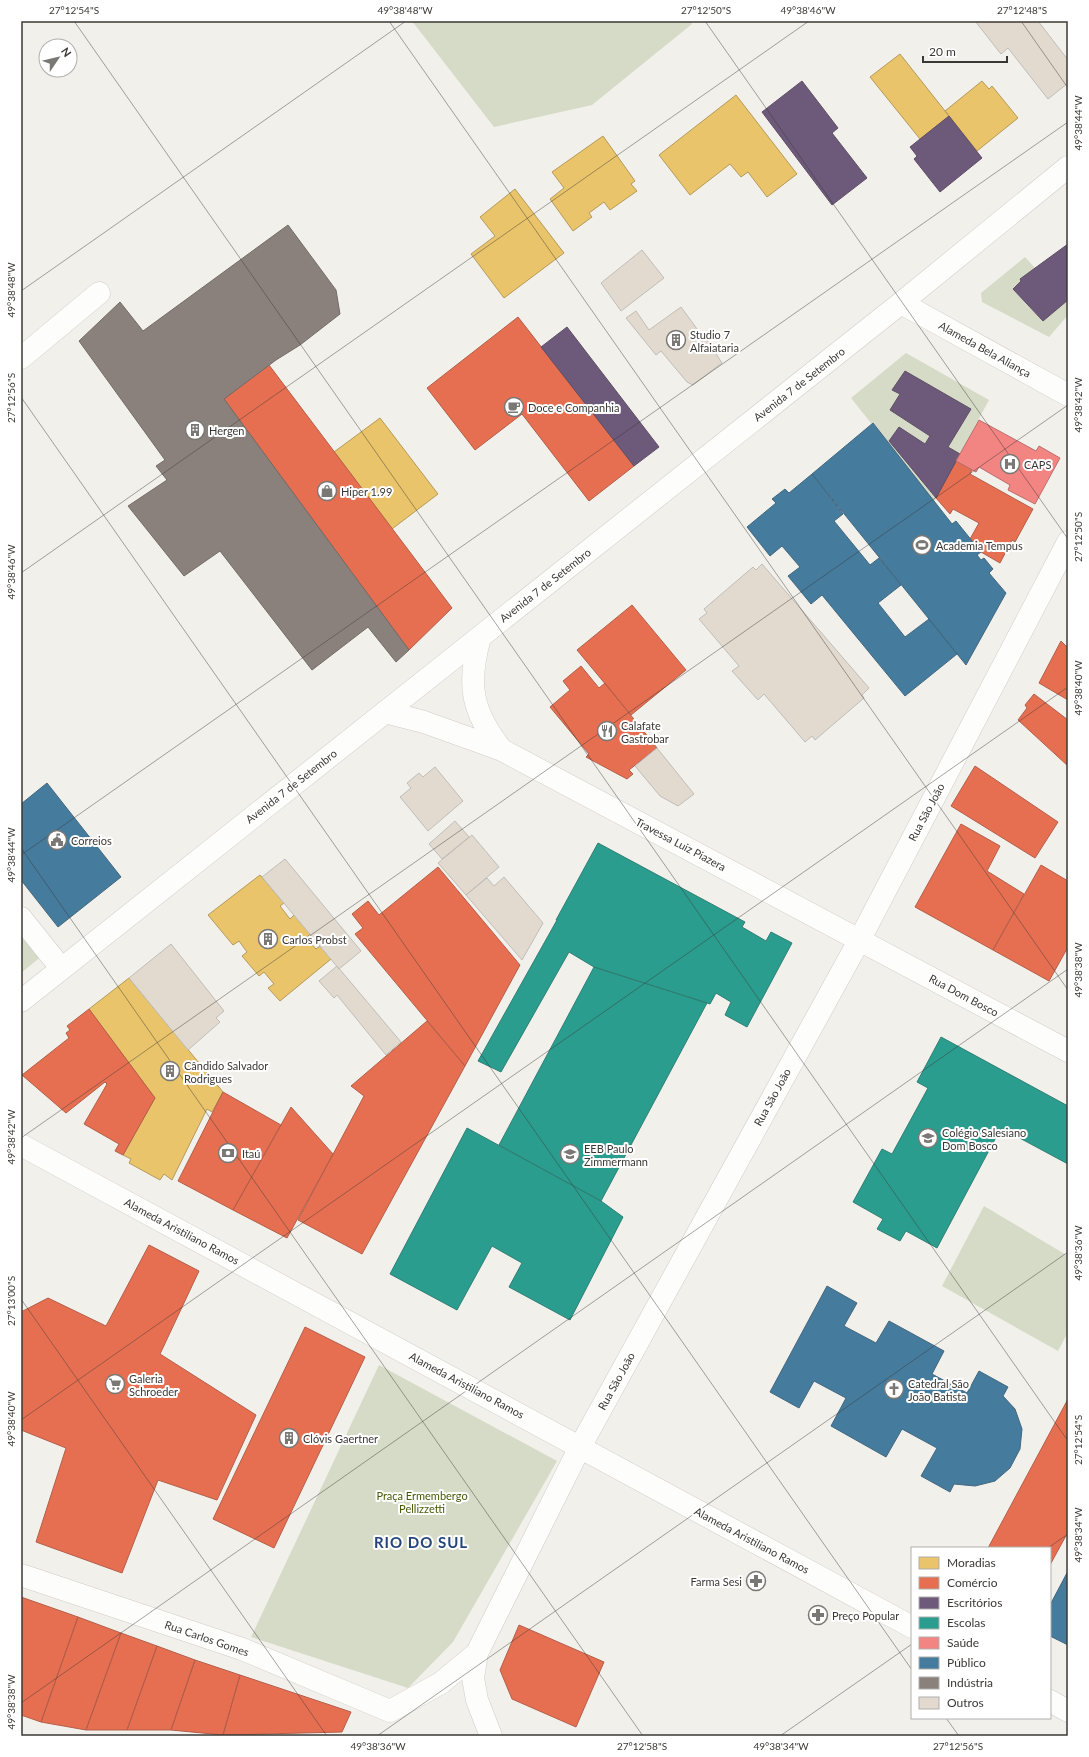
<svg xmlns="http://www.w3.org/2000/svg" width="1089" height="1757" viewBox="0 0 1089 1757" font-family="Lato,sans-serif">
	<rect width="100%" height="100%" fill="#f2f0eb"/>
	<path fill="#d5dbc6" d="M412,21H690L692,24L592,105L494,127Z
		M1068,244V315L1049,337L982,302L981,293L1025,257L1035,268Z
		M906,353L989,400L934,502L851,398Z
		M21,927L43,955L21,973Z
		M984,1206L1068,1256V1332L1058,1351L942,1286Z
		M379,1365L557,1461L453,1642L408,1688L251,1637Z"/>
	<path fill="#e9c46a" stroke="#b49a5a" d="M900,54L949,116L920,139L870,77Z
		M982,81L989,89L992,86L1018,118L977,151L945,111Z
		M736,95L797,174L767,197L748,172L741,177L730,164L690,195L659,155Z
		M603,136L635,181L631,184L637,191L610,210L604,202L589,213L592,217L573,231L550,199L564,188L552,172Z
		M515,189L564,253L504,298L471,254L495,236L480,217Z
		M380,418L438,494L392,529L334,452Z
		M260,875L284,903L280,906L290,919L294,915L310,934L306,938L316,949L320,946L331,959L280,1001L268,988L274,984L264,972L259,976L242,956L247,952L239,941L233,945L208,915Z
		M129,978L223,1092L212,1112L207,1109L172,1180L164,1174L160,1180L129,1163L131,1159L123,1155L155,1098L89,1009Z"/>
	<path fill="#e76f51" stroke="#b35e49" d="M518,317L634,466L589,501L522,414L475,450L427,388Z
		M269,365L452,608L409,650L224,399Z
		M956,461L972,470L970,474L1033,509L1015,542L1012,540L1000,563L981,552L970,539L979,523L953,509L950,514L936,498Z
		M632,605L686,670L631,715L577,650Z
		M1061,641L1068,648V700L1039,683Z
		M581,666L599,688L605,683L657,748L629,770L633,774L627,779L586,757L589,754L550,707L570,690L563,681Z
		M1034,694L1068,720V766L1018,720L1027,708L1025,705Z
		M975,766L1058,822L1035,858L951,806Z
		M961,824L1000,846L987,871L1024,894L993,950L915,907Z
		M1041,865L1068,881V947L1049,981L993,950Z
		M438,867L520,965L465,1066L355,934L363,928L352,914L368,901L379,915Z
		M89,1009L155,1098L123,1155L115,1151L119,1144L84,1124L107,1084L105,1082L66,1113L22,1075L69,1038L66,1033L70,1030L67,1026Z
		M427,1021L465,1066L362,1254L298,1220L364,1096L351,1086Z
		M223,1092L281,1125L233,1210L178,1181Z
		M291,1107L333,1154L287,1238L233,1210Z
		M149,1245L199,1271L160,1354L256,1415L217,1500L158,1480L122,1573L36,1542L66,1448L21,1430V1312L48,1298L106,1326Z
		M305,1327L365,1357L274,1548L213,1519Z
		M1068,1399V1532L1050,1565V1548H988Z
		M21,1597L78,1617L41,1722L21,1715Z
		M78,1617L121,1633L86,1730L41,1722Z
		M519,1625L604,1662L576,1727L512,1699L500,1670Z
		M121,1633L157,1646L127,1730H86Z
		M157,1646L195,1660L171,1730H127Z
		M195,1660L240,1675L223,1735L171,1730Z
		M240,1675L351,1712L342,1732L223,1735Z"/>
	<path fill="#6d597a" stroke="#5e4f65" d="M802,81L838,128L832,133L867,178L832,205L762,112Z
		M949,116L982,158L940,192L914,159L917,156L910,147Z
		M1068,244V300L1043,321L1013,289L1021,281L1020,279Z
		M567,327L659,447L634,466L541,347Z
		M905,371L971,409L948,447L960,454L936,498L889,441L899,427L925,444L930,436L890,410L900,394L892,390Z"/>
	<path fill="#2a9d8f" stroke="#2f7f74" d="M598,843L745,922L742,927L766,941L771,932L792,943L747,1027L725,1015L731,1002L716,993L710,1004L707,1003L594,967L569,952L501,1072L478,1061L557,920H556Z
		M594,967L707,1003L601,1201L499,1145Z
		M941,1037L1068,1106V1164L1001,1128L937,1248L906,1231L900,1241L877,1229L883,1219L853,1202L882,1149L892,1154L928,1088L917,1082Z
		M467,1128L601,1201L623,1217L570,1320L509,1287L522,1263L492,1246L457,1310L390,1274Z"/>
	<path fill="#f28482" stroke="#bb6d6b" d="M979,420L1036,451L1039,446L1060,458L1035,504L1008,490L1010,485L979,467L976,472L956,461Z"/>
	<path fill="#457b9d" stroke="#42677e" d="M873,423L952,524L956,521L981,552L977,555L981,560L984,558L993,569L989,573L1006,593L966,665L812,474Z
		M812,474L843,514L834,521L870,565L879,558L901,585L878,603L905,637L929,619L957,654L905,696L822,595L811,604L788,576L800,567L782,546L770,556L747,527L776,503L772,499L785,489L789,493Z
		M47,783L121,877L58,927L21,880V804Z
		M827,1286L857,1303L844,1326L876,1343L889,1321L944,1351L932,1374L967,1393L979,1371L1008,1387L1003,1396L1015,1409L1022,1429L1020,1449L1010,1468L995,1481L975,1486L954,1484L950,1492L921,1476L937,1448L902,1429L886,1457L831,1426L846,1398L814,1381L799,1408L770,1392Z
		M1068,1571V1645L1050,1636V1605Z"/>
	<path fill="#8a817c" stroke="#726b67" d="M288,225L336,290L340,314L300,345L276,360L224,399L409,650L396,662L368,627L312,670L220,551L184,576L128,506L167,480L156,466L165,460L79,341L120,302L143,331Z"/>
	<path fill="#e2dace" stroke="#bfbdba" d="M975,21H1038L1068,60V83L1048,99L1008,48L1001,54Z
		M642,250L664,278L621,311L601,283Z
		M681,307L700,333L702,332L722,363L693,385L687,382L661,351L656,355L626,318L636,311L649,330Z
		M762,564L869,688L862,695L864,698L815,740L812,736L805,742L764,694L758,700L732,671L739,666L699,619L707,613L704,609L753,567L756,570Z
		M657,748L694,794L678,806L660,796L635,766Z
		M435,767L463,801L428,831L400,797L411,788L407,783L419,773L423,777Z
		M455,821L469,837L442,859L429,844Z
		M472,835L499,867L466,895L438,863Z
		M285,859L361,951L339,969L262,877Z
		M504,877L543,923L522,960L466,895L487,878L494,886Z
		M171,944L224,1011L216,1018L220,1022L188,1050L129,978Z
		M337,966L401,1042L386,1055L337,995L334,998L319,981Z"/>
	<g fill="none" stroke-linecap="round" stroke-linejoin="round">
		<defs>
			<path id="street" d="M21,358L99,293
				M21,918L61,968
				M580,1447L860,939L1068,542"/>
			<path id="secondary" d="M901,303L1068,395
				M480,637C467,684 471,711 502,750
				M385,712L424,722L502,750L1068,1051
				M21,1001L901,303L1068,167
				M21,1145L912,1627
				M21,1575L242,1649L390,1711L441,1683L477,1653
				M1050,1701L1068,1711
				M491,1736L477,1700L473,1678L477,1653L580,1447"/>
		</defs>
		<use href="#street" stroke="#cfcdca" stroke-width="23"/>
		<use href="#secondary" stroke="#cfcdca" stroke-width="23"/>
		<use href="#street" stroke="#fdfdfc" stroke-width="22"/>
		<use href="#secondary" stroke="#fdfdfc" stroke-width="22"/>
	</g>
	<path fill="none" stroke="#3a3835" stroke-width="1" stroke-opacity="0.45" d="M74,21L1068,1441M389,21L1068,990M705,21L1068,539M1021,21L1068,88M21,291L406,21M21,397L912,1670M21,573L809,21M21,848L643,1736M21,855L1068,122M21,1138L1068,405M21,1299L327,1736M21,1420L1068,687M1048,1548L1068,1534M21,1703L1068,969M946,1718L959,1736M377,1736L1068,1252M780,1736L912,1644"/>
	<defs>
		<symbol id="building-ring" viewBox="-11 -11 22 22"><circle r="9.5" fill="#fff" stroke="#7a7875" stroke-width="1.5"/><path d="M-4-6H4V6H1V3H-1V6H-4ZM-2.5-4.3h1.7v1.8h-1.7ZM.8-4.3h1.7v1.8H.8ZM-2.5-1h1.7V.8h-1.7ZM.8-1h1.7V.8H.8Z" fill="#7a7875"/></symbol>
		<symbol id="cafe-ring" viewBox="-11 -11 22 22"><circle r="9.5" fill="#fff" stroke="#7a7875" stroke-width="1.5"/><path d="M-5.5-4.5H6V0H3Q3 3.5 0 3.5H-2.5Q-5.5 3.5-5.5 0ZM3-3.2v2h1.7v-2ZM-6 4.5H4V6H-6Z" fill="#7a7875"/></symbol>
		<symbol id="hospital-ring" viewBox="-11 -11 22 22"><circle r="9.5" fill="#fff" stroke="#7a7875" stroke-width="1.5"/><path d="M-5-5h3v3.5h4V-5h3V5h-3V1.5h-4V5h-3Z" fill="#7a7875"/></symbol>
		<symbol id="shop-ring" viewBox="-11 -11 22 22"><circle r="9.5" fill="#fff" stroke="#7a7875" stroke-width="1.5"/><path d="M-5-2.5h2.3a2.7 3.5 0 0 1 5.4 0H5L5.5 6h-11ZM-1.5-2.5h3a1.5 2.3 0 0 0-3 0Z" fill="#7a7875"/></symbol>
		<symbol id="stadium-ring" viewBox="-11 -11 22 22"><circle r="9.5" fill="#fff" stroke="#7a7875" stroke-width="1.5"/><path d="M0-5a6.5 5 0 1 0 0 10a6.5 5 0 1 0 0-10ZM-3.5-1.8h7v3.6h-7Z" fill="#7a7875"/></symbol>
		<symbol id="restaurant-ring" viewBox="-11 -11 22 22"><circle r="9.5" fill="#fff" stroke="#7a7875" stroke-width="1.5"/><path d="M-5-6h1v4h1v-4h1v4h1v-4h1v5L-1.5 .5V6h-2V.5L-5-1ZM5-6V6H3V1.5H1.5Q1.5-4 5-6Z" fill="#7a7875"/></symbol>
		<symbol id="civic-ring" viewBox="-11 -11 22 22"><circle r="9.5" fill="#fff" stroke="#7a7875" stroke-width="1.5"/><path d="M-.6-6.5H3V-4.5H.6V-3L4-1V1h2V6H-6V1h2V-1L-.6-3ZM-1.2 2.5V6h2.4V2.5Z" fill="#7a7875"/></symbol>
		<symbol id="school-ring" viewBox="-11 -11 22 22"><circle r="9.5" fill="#fff" stroke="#7a7875" stroke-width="1.5"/><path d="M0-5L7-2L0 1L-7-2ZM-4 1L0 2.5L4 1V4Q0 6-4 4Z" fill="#7a7875"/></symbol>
		<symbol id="bank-ring" viewBox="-11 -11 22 22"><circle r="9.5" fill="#fff" stroke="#7a7875" stroke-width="1.5"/><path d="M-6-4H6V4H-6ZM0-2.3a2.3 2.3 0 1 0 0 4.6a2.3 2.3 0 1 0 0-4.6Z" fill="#7a7875"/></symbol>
		<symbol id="supermarket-ring" viewBox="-11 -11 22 22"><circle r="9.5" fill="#fff" stroke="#7a7875" stroke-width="1.5"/><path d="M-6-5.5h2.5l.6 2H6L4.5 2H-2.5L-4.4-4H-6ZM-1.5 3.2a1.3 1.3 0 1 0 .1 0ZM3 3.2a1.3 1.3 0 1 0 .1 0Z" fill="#7a7875"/></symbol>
		<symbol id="church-ring" viewBox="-11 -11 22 22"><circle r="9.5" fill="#fff" stroke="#7a7875" stroke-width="1.5"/><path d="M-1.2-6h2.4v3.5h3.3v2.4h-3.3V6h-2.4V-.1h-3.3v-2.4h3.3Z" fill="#7a7875"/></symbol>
		<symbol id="pharmacy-ring" viewBox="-11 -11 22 22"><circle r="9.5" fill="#fff" stroke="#7a7875" stroke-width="1.5"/><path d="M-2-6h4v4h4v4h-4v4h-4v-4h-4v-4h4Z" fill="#7a7875"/></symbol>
	</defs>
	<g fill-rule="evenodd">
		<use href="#building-ring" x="665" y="329" width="22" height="22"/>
		<use href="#cafe-ring" x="503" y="396" width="22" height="22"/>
		<use href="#building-ring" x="184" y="419" width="22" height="22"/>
		<use href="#hospital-ring" x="999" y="453" width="22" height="22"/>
		<use href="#shop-ring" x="316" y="480" width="22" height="22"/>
		<use href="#stadium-ring" x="911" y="534" width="22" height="22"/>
		<use href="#restaurant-ring" x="596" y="720" width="22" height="22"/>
		<use href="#civic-ring" x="46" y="829" width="22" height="22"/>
		<use href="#building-ring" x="257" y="928" width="22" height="22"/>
		<use href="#building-ring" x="159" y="1060" width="22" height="22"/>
		<use href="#school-ring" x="917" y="1127" width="22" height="22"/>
		<use href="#bank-ring" x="217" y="1142" width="22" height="22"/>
		<use href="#school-ring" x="559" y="1143" width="22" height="22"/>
		<use href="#supermarket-ring" x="104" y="1373" width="22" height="22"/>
		<use href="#church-ring" x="883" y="1378" width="22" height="22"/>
		<use href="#building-ring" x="278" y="1427" width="22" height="22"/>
		<use href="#pharmacy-ring" x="745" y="1570" width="22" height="22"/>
		<use href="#pharmacy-ring" x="807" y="1604" width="22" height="22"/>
	</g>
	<g text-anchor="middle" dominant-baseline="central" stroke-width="4" stroke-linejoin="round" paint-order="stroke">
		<g font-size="11" fill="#3a3835" stroke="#fff" text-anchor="start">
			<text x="690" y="334">Studio 7<tspan x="690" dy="13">Alfaiataria</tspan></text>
			<text x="528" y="407">Doce e Companhia</text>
			<text x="209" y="430">Hergen</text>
			<text x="1024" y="464">CAPS</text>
			<text x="341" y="491">Hiper 1.99</text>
			<text x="936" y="545">Academia Tempus</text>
			<text x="621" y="725">Calafate<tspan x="621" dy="13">Gastrobar</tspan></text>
			<text x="71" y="840">Correios</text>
			<text x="282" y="939">Carlos Probst</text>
			<text x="184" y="1065">Cândido Salvador<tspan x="184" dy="13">Rodrigues</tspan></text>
			<text x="942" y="1132">Colégio Salesiano<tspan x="942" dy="13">Dom Bosco</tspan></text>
			<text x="584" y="1148">EEB Paulo<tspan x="584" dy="13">Zimmermann</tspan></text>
			<text x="242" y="1153">Itaú</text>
			<text x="129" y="1378">Galeria<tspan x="129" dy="13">Schroeder</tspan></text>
			<text x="908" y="1383">Catedral São<tspan x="908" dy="13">João Batista</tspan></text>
			<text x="303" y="1438">Clóvis Gaertner</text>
			<text x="742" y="1581" text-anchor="end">Farma Sesi</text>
			<text x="832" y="1615">Preço Popular</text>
		</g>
		<g font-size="11" fill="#3a3835" stroke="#fff">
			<text transform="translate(985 349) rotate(29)">Alameda Bela Aliança</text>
			<text transform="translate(799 384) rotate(-38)">Avenida 7 de Setembro</text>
			<text transform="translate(545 585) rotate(-38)">Avenida 7 de Setembro</text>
			<text transform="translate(291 786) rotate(-38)">Avenida 7 de Setembro</text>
			<text transform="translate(926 812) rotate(-62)">Rua São João</text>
			<text transform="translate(681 844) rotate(28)">Travessa Luiz Piazera</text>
			<text transform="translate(964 995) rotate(28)">Rua Dom Bosco</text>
			<text transform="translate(772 1097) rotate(-61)">Rua São João</text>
			<text transform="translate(182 1231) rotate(28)">Alameda Aristiliano Ramos</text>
			<text transform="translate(616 1381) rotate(-61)">Rua São João</text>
			<text transform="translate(467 1385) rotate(28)">Alameda Aristiliano Ramos</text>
			<text transform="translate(752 1540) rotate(28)">Alameda Aristiliano Ramos</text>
			<text transform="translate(207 1638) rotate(19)">Rua Carlos Gomes</text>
		</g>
		<g font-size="11" fill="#475906" stroke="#fff">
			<text x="422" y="1495">Praça Ermembergo<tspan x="422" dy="13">Pellizzetti</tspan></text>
		</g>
		<g font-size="15" font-weight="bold" letter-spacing="1" fill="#24447a" stroke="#fff">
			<text x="421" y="1542">RIO DO SUL</text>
		</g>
	</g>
	<rect width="1089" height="1757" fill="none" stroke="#ffffff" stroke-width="44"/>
	<rect x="911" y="1547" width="140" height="172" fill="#ffffff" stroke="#b0afae"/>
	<rect x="919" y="1557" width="20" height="12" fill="#e9c46a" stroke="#b0afae"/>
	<text x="947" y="1567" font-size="12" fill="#3a3835">Moradias</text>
	<rect x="919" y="1577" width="20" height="12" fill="#e76f51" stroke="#b0afae"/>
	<text x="947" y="1587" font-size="12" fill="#3a3835">Comércio</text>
	<rect x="919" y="1597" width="20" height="12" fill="#6d597a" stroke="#b0afae"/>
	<text x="947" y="1607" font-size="12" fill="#3a3835">Escritórios</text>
	<rect x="919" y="1617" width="20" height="12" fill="#2a9d8f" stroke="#b0afae"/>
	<text x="947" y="1627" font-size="12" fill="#3a3835">Escolas</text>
	<rect x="919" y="1637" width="20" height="12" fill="#f28482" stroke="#b0afae"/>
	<text x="947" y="1647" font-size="12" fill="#3a3835">Saúde</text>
	<rect x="919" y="1657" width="20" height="12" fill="#457b9d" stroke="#b0afae"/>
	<text x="947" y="1667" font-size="12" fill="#3a3835">Público</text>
	<rect x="919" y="1677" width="20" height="12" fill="#8a817c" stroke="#b0afae"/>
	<text x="947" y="1687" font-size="12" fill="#3a3835">Indústria</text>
	<rect x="919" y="1697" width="20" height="12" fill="#e2dace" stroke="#b0afae"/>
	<text x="947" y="1707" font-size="12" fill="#3a3835">Outros</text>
	<g transform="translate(58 58) rotate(55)"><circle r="19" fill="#ffffff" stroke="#b0afae"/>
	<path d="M0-3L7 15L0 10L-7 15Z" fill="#7a7875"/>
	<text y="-6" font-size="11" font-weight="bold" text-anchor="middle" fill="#3a3835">N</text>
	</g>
	<path d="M923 56v6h84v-6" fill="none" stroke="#3a3835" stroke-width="2"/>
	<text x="929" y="56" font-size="12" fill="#3a3835" stroke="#ffffff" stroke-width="3" paint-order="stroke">20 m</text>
	<rect x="22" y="22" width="1045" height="1713" fill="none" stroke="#3a3835" stroke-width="1.5"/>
	<g font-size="10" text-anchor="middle" fill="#3a3835">
		<text x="74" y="14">27°12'54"S</text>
		<text x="405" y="14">49°38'48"W</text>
		<text x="706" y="14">27°12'50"S</text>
		<text x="808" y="14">49°38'46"W</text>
		<text x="1022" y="14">27°12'48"S</text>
		<text transform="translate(1078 123) rotate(-90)" y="4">49°38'44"W</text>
		<text transform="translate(11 290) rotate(-90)" y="4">49°38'48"W</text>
		<text transform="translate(11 398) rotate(-90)" y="4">27°12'56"S</text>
		<text transform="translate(1078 405) rotate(-90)" y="4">49°38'42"W</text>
		<text transform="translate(1078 537) rotate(-90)" y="4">27°12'50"S</text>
		<text transform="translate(11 572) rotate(-90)" y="4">49°38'46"W</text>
		<text transform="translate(1078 688) rotate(-90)" y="4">49°38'40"W</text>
		<text transform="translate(11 855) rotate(-90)" y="4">49°38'44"W</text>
		<text transform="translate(1078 970) rotate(-90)" y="4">49°38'38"W</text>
		<text transform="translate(11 1137) rotate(-90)" y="4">49°38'42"W</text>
		<text transform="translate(1078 1253) rotate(-90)" y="4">49°38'36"W</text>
		<text transform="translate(11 1301) rotate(-90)" y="4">27°13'00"S</text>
		<text transform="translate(11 1419) rotate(-90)" y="4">49°38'40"W</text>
		<text transform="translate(1078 1440) rotate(-90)" y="4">27°12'54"S</text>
		<text transform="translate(1078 1535) rotate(-90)" y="4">49°38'34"W</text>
		<text transform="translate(11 1702) rotate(-90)" y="4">49°38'38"W</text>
		<text x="378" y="1750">49°38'36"W</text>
		<text x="642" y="1750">27°12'58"S</text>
		<text x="781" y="1750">49°38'34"W</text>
		<text x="958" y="1750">27°12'56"S</text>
	</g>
</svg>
